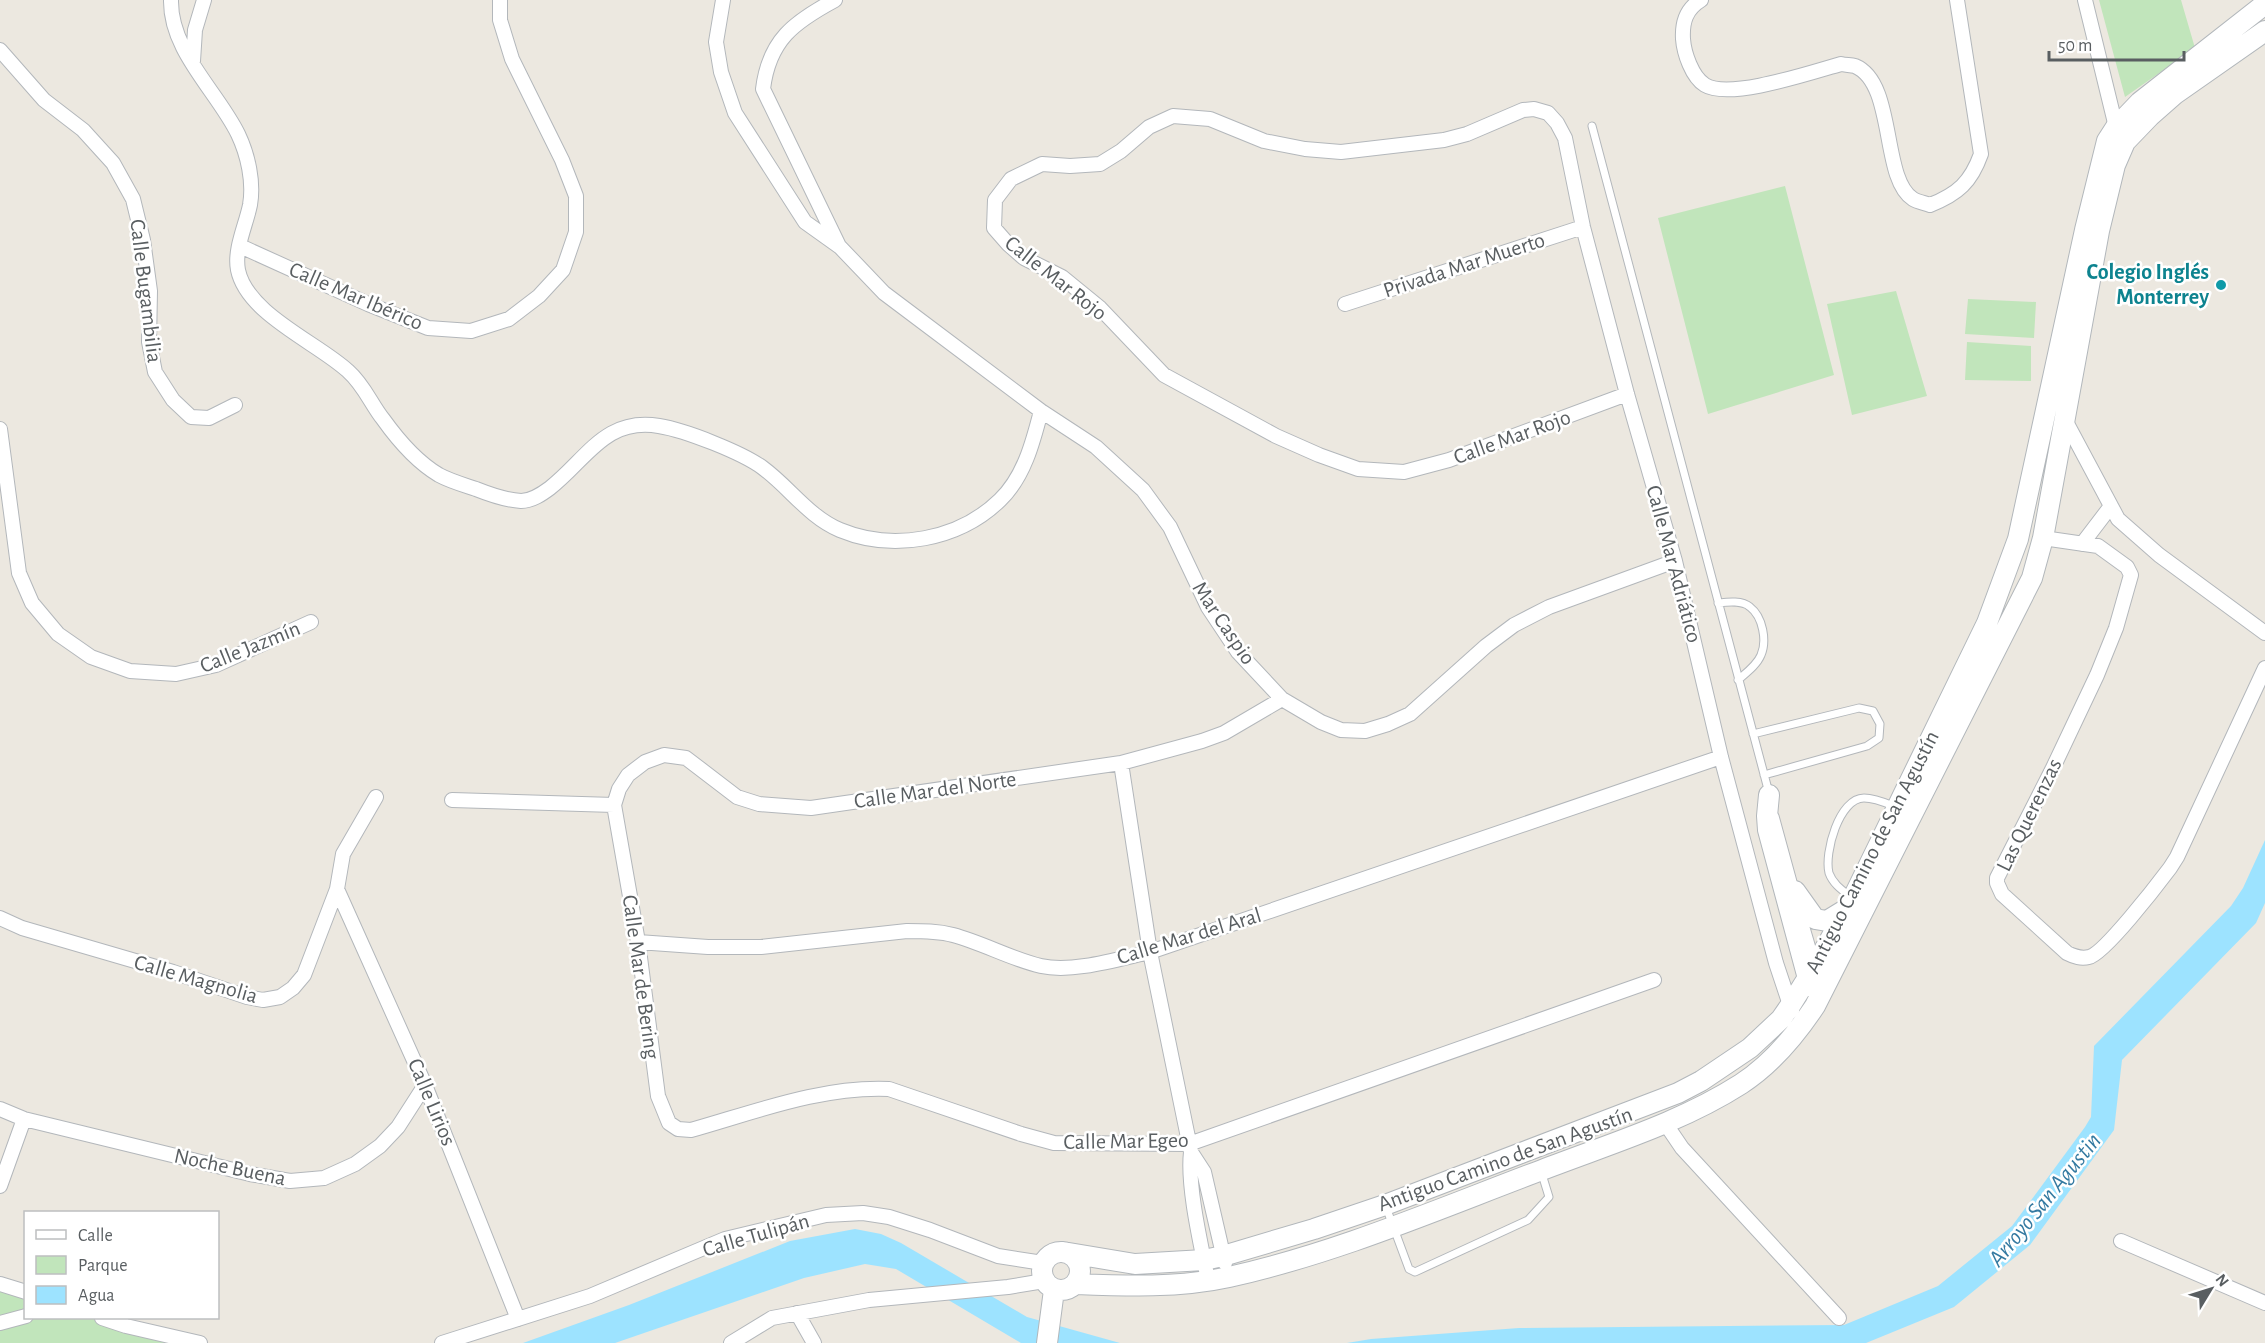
<svg xmlns="http://www.w3.org/2000/svg" width="2265" height="1343" viewBox="0 0 2265 1343" font-family="'Alegreya Sans',sans-serif">
	<rect width="100%" height="100%" fill="#ece8e0"/>
	<path fill="#c1e5bb" d="M2099,0H2181L2195,48L2125,97Z
		M1785,186L1834,375L1708,414L1658,218Z
		M1896,291L1927,396L1852,415L1827,304Z
		M1968,299L2036,302L2034,338L1965,334Z
		M1967,342L2031,346V381L1965,380Z
		M0,1284L25,1292L26,1318H110L202,1343H0Z"/>
	<path fill="#9de3ff" d="M2265,840V903L2256,923L2122,1060L2114,1130L2030,1245L1954,1307L1866,1343H1347L1371,1339L1519,1328L1844,1325L1938,1286L2012,1226L2085,1127L2091,1117L2094,1046L2231,906L2243,888Z
		M855,1229L881,1234L901,1243L1027,1317L1120,1343H1021L896,1269L865,1264L804,1278L615,1343H523L629,1305L790,1241Z"/>
	<g fill="none" stroke-linecap="round" stroke-linejoin="round">
		<defs>
			<path id="lane" d="M1592,126L1769,793
				M1718,603C1727,602 1742,600 1750,607C1763,617 1767,641 1761,655C1757,665 1746,673 1738,680
				M1753,734L1859,708L1873,711L1880,724L1879,738L1867,746L1764,775
				M1775,816L1795,889
				M1851,897C1842,890 1833,884 1829,873C1824,853 1839,798 1864,798C1875,798 1886,803 1896,807
				M1802,914L1815,958
				M1386,1207L1409,1269L1415,1272L1528,1220L1549,1197L1541,1171"/>
			<path id="street" d="M171,0C170,51 217,91 238,134C248,155 254,182 250,205C246,225 234,249 238,270C247,314 318,343 348,371C364,385 371,404 383,419C398,440 417,462 439,475C450,481 464,485 476,489C491,495 505,500 521,501C532,501 542,494 550,488C587,459 605,417 659,426C685,430 743,453 763,468C790,488 809,517 840,530C893,552 959,540 1000,500C1024,477 1033,442 1041,411
				M723,0L716,42L721,72L735,113L805,222L840,247L884,293L1041,411L1096,447L1143,490L1170,527L1208,607L1238,652L1282,699L1321,722L1341,730L1365,731L1388,724L1410,714L1486,646L1514,625L1549,607L1675,561
				M835,0C794,22 769,40 763,89L839,246
				M1701,0C1686,9 1682,22 1683,39C1684,53 1692,77 1705,85C1730,100 1812,72 1841,64C1845,65 1851,65 1855,66C1896,83 1881,179 1913,199C1918,202 1925,203 1930,205C1958,194 1971,182 1981,154L1957,0
				M2085,0L2116,127L2119,133
				M0,50L44,100L83,130L113,163L133,199L143,240L150,291L149,342L155,372L173,400L191,417L209,418L235,405
				M193,61L195,30L204,0
				M240,246L368,304L428,328L471,331L509,319L539,296L563,270L576,232V196L562,160L512,59L500,20V0
				M1345,304L1583,227
				M1627,394L1449,460L1404,472L1358,469L1319,455L1276,436L1164,375L1100,308L1062,277L1024,258L1008,244L994,228L995,200L1011,179L1042,164L1070,166L1100,164L1121,151L1149,127L1173,116L1210,119L1264,141L1305,149L1341,152L1444,140L1467,134L1523,110L1534,109L1548,113L1557,123L1565,138L1583,227L1627,394L1675,561L1721,757L1776,963L1792,1011
				M2064,418L2118,519L2159,555L2265,633
				M0,429L19,573L32,603L58,634L91,657L130,671L176,674L216,665L311,622
				M2043,538L2098,546L2127,567L2131,575L2116,628L2097,675L2052,770L1997,878V883L2002,894L2067,953C2075,957 2081,959 2089,957C2104,954 2158,884 2170,868L2177,857L2265,668
				M2082,544L2111,506
				M1282,699L1224,733L1202,741L1121,763L811,808L759,804L737,797L686,758L664,755L645,762L628,775L619,789L614,805L638,942L658,1096L669,1123L678,1129L691,1130C755,1112 822,1086 889,1089L1021,1134L1054,1143L1189,1144L1654,980
				M1121,763L1150,952L1191,1152C1187,1186 1201,1245 1208,1280
				M452,800L614,805
				M337,889L425,1085L518,1319
				M0,918L22,928L173,972L247,997L263,1000L280,997L293,988L304,975L337,889L343,854L376,797
				M638,942L708,947H761L907,931C923,931 938,931 953,935C983,943 1011,959 1041,966C1073,973 1118,959 1150,952L1721,757
				M0,1109L24,1119L250,1174L290,1181L324,1178L355,1164L380,1146L398,1127L425,1085
				M1665,1123L1682,1148L1839,1318
				M1191,1152L1204,1172L1225,1263
				M0,1186L24,1119
				M2121,1241L2265,1303
				M0,1284L26,1292
				M797,1313L814,1343
				M102,1318L126,1326L200,1343
				M0,1323L26,1316
				M442,1343L590,1296L725,1239L826,1215L863,1213L889,1217L930,1230L998,1256L1043,1263
				M731,1343L772,1318L869,1300L1008,1287L1044,1281"/>
			<path id="secondary" d="M1769,795L1767,816L1768,830L1810,986
				M1795,891L1815,919L1827,921L1845,910
				M1042 1271a19 19 0 1 1 38 0a19 19 0 1 1-38 0Z
				M1063,1252L1135,1264L1204,1260L1223,1256L1314,1229L1385,1205L1678,1093L1701,1081L1750,1048L1781,1019L1790,1006L1817,963L1853,898L1987,623L2018,539L2085,230L2107,141L2116,127L2140,102L2265,4
				M1076,1284C1127,1286 1179,1288 1229,1277C1337,1253 1438,1209 1542,1170C1609,1144 1680,1123 1741,1084C1772,1064 1795,1036 1815,1006L2032,578L2043,538L2099,231L2115,165L2125,142L2150,116L2175,94L2265,31
				M1047,1343L1054,1290"/>
		</defs>
		<use href="#lane" stroke="#b3b7bb" stroke-width="9"/>
		<use href="#street" stroke="#b3b7bb" stroke-width="16"/>
		<use href="#secondary" stroke="#b2b7bb" stroke-width="22"/>
		<use href="#lane" stroke="#fff" stroke-width="7"/>
		<use href="#street" stroke="#fff" stroke-width="14"/>
		<use href="#secondary" stroke="#fff" stroke-width="20"/>
	</g>
	<circle fill="#0f9aa8" stroke="#fff" stroke-width="2" cx="2221" cy="285" r="6"/>
	<g text-anchor="middle" dominant-baseline="central" stroke-width="5" stroke-linejoin="round" paint-order="stroke">
		<g font-size="22" fill="#595e61" stroke="#fff">
			<text transform="translate(1464 265) rotate(-18)">Privada Mar Muerto</text>
			<text transform="translate(1056 278) rotate(38)">Calle Mar Rojo</text>
			<text transform="translate(146 291) rotate(83)">Calle Bugambilia</text>
			<text transform="translate(356 296) rotate(23)">Calle Mar Ibérico</text>
			<text transform="translate(1512 437) rotate(-20)">Calle Mar Rojo</text>
			<text transform="translate(1674 564) rotate(75)">Calle Mar Adriático</text>
			<text transform="translate(1224 623) rotate(56)">Mar Caspio</text>
			<text transform="translate(250 647) rotate(-22)">Calle Jazmín</text>
			<text transform="translate(935 790) rotate(-8)">Calle Mar del Norte</text>
			<text transform="translate(2029 815) rotate(-64)">Las Querenzas</text>
			<text transform="translate(1872 852) rotate(-63)">Antiguo Camino de San Agustín</text>
			<text transform="translate(1189 936) rotate(-17)">Calle Mar del Aral</text>
			<text transform="translate(641 977) rotate(82)">Calle Mar de Bering</text>
			<text transform="translate(196 979) rotate(16)">Calle Magnolia</text>
			<text transform="translate(432 1102) rotate(67)">Calle Lirios</text>
			<text transform="translate(1126 1141) rotate(-1)">Calle Mar Egeo</text>
			<text transform="translate(1505 1159) rotate(-20)">Antiguo Camino de San Agustín</text>
			<text transform="translate(230 1167) rotate(12)">Noche Buena</text>
			<text transform="translate(756 1235) rotate(-16)">Calle Tulipán</text>
		</g>
		<g font-size="22" font-weight="bold" fill="#0d838f" stroke="#fff" text-anchor="end">
			<text x="2209" y="272">Colegio Inglés<tspan x="2209" dy="25">Monterrey</tspan></text>
		</g>
		<g font-size="24" font-style="italic" fill="#347aa1" stroke="#fff">
			<text transform="translate(2045 1200) rotate(-51)">Arroyo San Agustin</text>
		</g>
	</g>
	<rect x="24" y="1211" width="195" height="108" fill="#ffffff" stroke="#bdbfc0" stroke-width="1.5"/>
	<rect x="36" y="1230" width="30" height="9" fill="#ffffff" stroke="#bdbfc0" stroke-width="1.5"/>
	<text x="78" y="1241" font-size="18" fill="#595e61">Calle</text>
	<rect x="36" y="1256" width="30" height="18" fill="#c1e5bb" stroke="#bdbfc0" stroke-width="1.5"/>
	<text x="78" y="1271" font-size="18" fill="#595e61">Parque</text>
	<rect x="36" y="1286" width="30" height="18" fill="#9de3ff" stroke="#bdbfc0" stroke-width="1.5"/>
	<text x="78" y="1301" font-size="18" fill="#595e61">Agua</text>
	<g transform="translate(2211 1289) rotate(52)" stroke="#ffffff" stroke-width="4.5" paint-order="stroke">
	<path d="M0-4.5L10 22L0 15L-10 22Z" fill="#595e61"/>
	<text y="-9" font-size="16" font-weight="bold" text-anchor="middle" fill="#595e61">N</text>
	</g>
	<path d="M2049 51v9h135v-9" fill="none" stroke="#595e61" stroke-width="3"/>
	<text x="2058" y="51" font-size="18" fill="#595e61" stroke="#ffffff" stroke-width="4.5" paint-order="stroke">50 m</text>
</svg>
